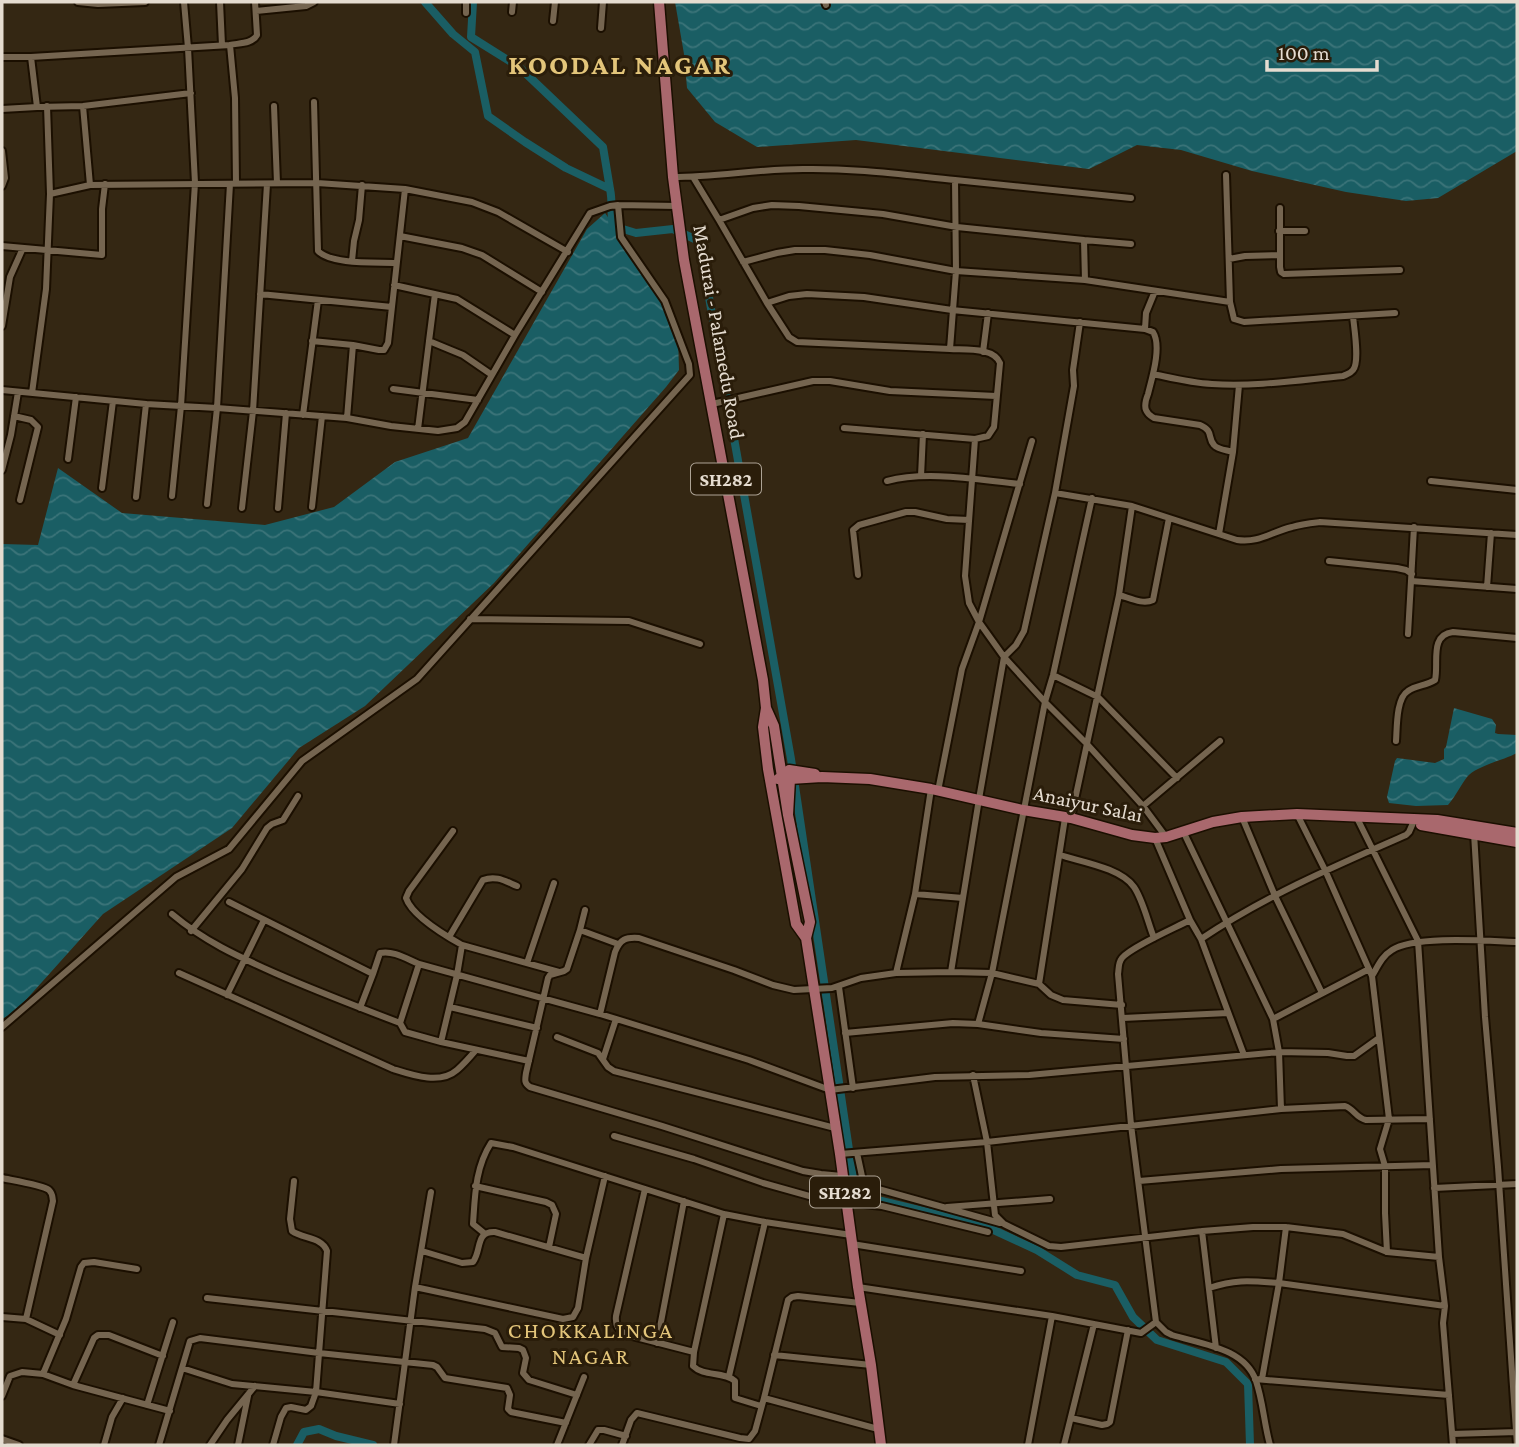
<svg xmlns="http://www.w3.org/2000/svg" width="1519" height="1447" viewBox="0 0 1519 1447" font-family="'Crimson Pro',serif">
	<defs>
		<pattern id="water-waves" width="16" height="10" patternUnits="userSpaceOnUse" patternTransform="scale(1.75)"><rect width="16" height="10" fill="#1a5e64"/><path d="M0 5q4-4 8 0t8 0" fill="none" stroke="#3b7479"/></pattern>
	</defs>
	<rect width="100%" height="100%" fill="#342713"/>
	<path fill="url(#water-waves)" d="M675,2H1517V151L1438,198L1406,201L1346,192L1252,171L1181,150L1137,145L1089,169L856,140L757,147L715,122L687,88L684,54Z
		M605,213L663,295L678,336L679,370L666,387L494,583L365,706L299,748L232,828L103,914L16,1011L2,1019V544L38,545L58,468L122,513L265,525L334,507L395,462L468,438L587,229Z
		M1454,708L1492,719L1496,725L1495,733L1498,734L1517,735V753C1504,760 1476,766 1467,777C1460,786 1456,796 1448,805L1416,806L1389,803L1387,797L1395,761L1397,758L1435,763L1444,759V749L1446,747Z"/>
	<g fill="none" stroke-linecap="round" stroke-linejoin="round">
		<path stroke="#1a5e64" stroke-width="8" d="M425,2L453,34L475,52L488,116L525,142L566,168L610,189C613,202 610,214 613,226L636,233L673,229L699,241L791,759L855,1190L865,1197L985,1226L1037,1250L1077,1275L1115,1285L1133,1317L1157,1340L1226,1362L1248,1384L1250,1445
			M473,2L471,37L519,67L603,147L610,189
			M297,1445L304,1432L319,1429L336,1436L373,1445"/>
		<defs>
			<path id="minor" d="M78,2L98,4L145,2
				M220,2L222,45
				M466,2V13
				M825,2L826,5
				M256,11L306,6L314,2
				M512,12L513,2
				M553,21L555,2
				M601,28L603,2
				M230,45C239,43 252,44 257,35L255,2
				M2,57H31
				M191,93L83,106L37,107L31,57L230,45L235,98L236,183
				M314,102L318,251C332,265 376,262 396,263
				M83,106L90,185L317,183L405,189L472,202L498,212L568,252
				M274,106L277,183
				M2,109L37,107
				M2,151L5,178L2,186
				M673,177C716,177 760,169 803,169C854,168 905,175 955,180L956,271L950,349C965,350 994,347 1000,363L994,427L988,436L975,439L965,576L969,603L979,622L962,669L938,791
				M693,177L719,220L767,303L789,296L807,294L864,297L952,310L1145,329L1153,332C1162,346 1152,378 1148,394C1146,399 1144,405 1146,410C1148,415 1151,416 1154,418L1200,425C1214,431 1207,437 1214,445C1218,450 1228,450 1233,452L1219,534
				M955,180L1131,198
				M50,194L90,185
				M1280,208V267L1281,272L1284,274L1400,270
				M719,220L753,208L772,205L799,206L883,214L957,227L1084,240L1085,280
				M1279,231H1305
				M400,236L462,248L482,255L542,292
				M1084,240L1131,244
				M2,246L102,255V209L105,184
				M1229,259L1245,256L1280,255
				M352,261L354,241L359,220L362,185
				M743,262L777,253L795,250H825L870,255L956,271L1085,280L1230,302L1226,175
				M394,285L457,299L515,335
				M260,294L392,307
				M435,294L429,341L463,355L492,375
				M1230,302L1234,319L1244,322L1395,313
				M767,303L789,337L797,342L950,349
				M2,326L10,277L23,248
				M1145,329L1146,313L1155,291
				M312,341L353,345
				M983,352L988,313
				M1153,374C1172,378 1191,383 1212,384C1255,387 1300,380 1343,376C1347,374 1350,374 1353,370C1360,362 1354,328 1353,316
				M393,389L478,400
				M2,390L146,404L217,408L347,418L391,426L438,431L457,428L465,422L515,335L590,213L610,206L618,205L677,206
				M32,393L46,289L50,194L47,106
				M712,404L813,381H830L890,391L996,396
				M303,415L318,300
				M14,416L31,420L38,427L20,500
				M347,418L353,345L379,350H384L388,343L405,189
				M844,428L975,439
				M418,429L429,341
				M1032,441L979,622L1004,657L1045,702L1086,743L1143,806L1166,837
				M1233,452L1239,385
				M68,459L76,397
				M2,470L11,435L18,392
				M921,476L923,434
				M887,481C927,470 979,480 1020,484
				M1431,481L1517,490
				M102,488L113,401
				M1055,493L1074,386L1073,370L1080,322
				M172,496L181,406L195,183L188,48L184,2
				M136,497L146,404
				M207,504L217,408L230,184
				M312,507L322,416
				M242,508L253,411L267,184
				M278,508L286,413
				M1414,527L1411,581L1517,589
				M1329,561L1397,568L1406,570L1412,574
				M858,575L853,530L859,525L906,512H915L947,519L969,520
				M1487,587L1491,533
				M1119,595C1130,598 1143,605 1153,600L1169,518
				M470,619L629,621L700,644
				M1408,634L1411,581
				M1053,675L1098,697L1177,778
				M1396,741C1397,728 1396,698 1408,691C1416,685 1426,686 1435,680C1439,663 1429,635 1453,632L1517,638
				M1143,806L1220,741
				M1297,814L1325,870L1372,976L1389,1119L1380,1149L1385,1166V1213L1387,1252
				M1242,817L1275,896L1322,993
				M1071,818L1119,595L1132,506
				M1357,818L1418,941L1439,1257L1445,1306L1443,1323L1453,1445
				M453,831L409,891L406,898C412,916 446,936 462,945L559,972
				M1183,831L1273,1019L1279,1052L1281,1109
				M1474,833L1485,1017L1498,1167L1517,1445
				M1060,855C1082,862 1121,868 1134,887C1143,900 1148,923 1154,938
				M915,894L963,898
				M229,902L373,974L380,953C393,950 407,959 419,964L600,1014L749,1060L830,1090L935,1077L1029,1075L1279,1052L1328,1053L1347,1056H1354L1379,1038
				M585,910L580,930L567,969L564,971L550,975L548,978L526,1073C525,1080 524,1083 530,1087L662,1126L803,1171L821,1174L842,1176
				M172,914C204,941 237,956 275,973C316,991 358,1007 400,1023
				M1190,920L1201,939L1244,1055
				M580,930L618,944
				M191,931L242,869L267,828L272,824L283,820L298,796
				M449,937L483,880C496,875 505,881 517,886
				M1201,939C1265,896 1335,866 1406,835L1409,832L1413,823
				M527,963L554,883
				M419,964L400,1023L405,1032L441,1042L529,1061
				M951,972L979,799L1004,657L1016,645L1024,631L1055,493L1132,506L1237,540C1260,543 1271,532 1292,527C1301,524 1311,523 1320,522L1517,535
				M179,973L393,1069C412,1075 440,1085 457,1070C464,1064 470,1057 476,1050
				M896,973L915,894L931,789
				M1372,976C1378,966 1382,956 1392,950C1414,935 1489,941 1517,942
				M1039,984L1065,818
				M839,987L853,1088
				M227,995L264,920
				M450,1007L537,1028
				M360,1008L373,974
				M600,1014L615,952C620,939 626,937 639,938L734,970L773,985L794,990L832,988L861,978L896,973L951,972L992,973L1039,984L1051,995L1063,1000L1122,1005
				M1123,1018L1228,1013
				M1273,1019L1369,969
				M978,1024L992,973L1045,702L1053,675L1092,498
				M2,1027L176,877L229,849L302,761L417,679L690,375L689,364L665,301L621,237L618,205
				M845,1033L953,1023L978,1024L1041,1033L1124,1039
				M557,1037L598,1053L608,1067L614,1071L835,1128
				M441,1042L457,975L462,945
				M603,1059L616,1019
				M973,1075L987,1142L995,1215L1004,1224L1049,1246L1061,1247L1202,1231L1253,1227H1286L1343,1234L1387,1252L1439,1257
				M614,1136L694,1159L763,1183L820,1199L882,1206L988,1232
				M857,1153L863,1181L871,1187L1000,1223
				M840,1154L987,1142L1281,1109L1345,1106C1354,1109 1356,1118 1366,1120L1430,1119
				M2,1178C11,1180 43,1185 49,1190C53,1194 52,1196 53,1201L26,1319
				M1139,1181L1281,1169L1433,1165
				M475,1186L546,1202L552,1205L556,1214L549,1247
				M1434,1188L1517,1184
				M645,1189L616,1316C615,1326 618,1330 628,1335L694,1352
				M947,1207L1050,1199
				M724,1214L694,1352L693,1366C704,1377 723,1371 735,1381V1398L761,1406
				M1202,1231L1216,1348
				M484,1233L473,1224C475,1196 475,1168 491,1143L513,1147L724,1214L765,1222L851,1235
				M852,1244L1021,1271
				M422,1251L462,1263L473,1262C482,1250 475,1231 495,1232L586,1258
				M415,1287L563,1319L573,1317L578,1308L586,1258L605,1176
				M858,1287L1052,1316
				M1209,1288C1237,1279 1250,1281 1279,1283L1445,1306
				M207,1298L485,1329L495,1333L502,1347L519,1348L523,1350L526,1358L523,1373L529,1380L577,1395
				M2,1317L26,1319L60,1335
				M1156,1322L1166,1332L1172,1335C1201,1344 1245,1348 1256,1381C1263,1401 1264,1424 1270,1445
				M657,1343L684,1201
				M774,1355L871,1365
				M182,1368L232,1384L316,1392L400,1404
				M43,1374L66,1319L81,1267L84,1263L94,1262L137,1269
				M729,1376L765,1222
				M1255,1379L1449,1395
				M1262,1379L1279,1283L1286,1227
				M73,1385L94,1338L98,1335H109L163,1356
				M2,1396L10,1376L22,1372L43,1374L73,1385L170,1411
				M764,1398L788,1300L792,1297L798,1296L860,1303
				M147,1405L173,1322
				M1071,1418L1102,1425L1107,1424L1110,1422L1128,1330
				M1452,1434L1517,1432
				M2,1439L19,1445
				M104,1445L112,1417L123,1398
				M159,1445L190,1341L200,1338L319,1353L433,1365L437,1367L445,1378L507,1388L510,1395L508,1409L511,1412L566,1423
				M210,1445L227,1420L255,1386
				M238,1445L248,1396
				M273,1445L281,1417L286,1408L291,1407L306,1410L311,1406L316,1392L327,1251C322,1237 303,1239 292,1231L290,1219L294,1181
				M394,1445L415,1287L431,1192
				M557,1445L584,1377
				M589,1445L598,1430H604L626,1436
				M622,1445L631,1420L637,1413L740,1438L749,1439L755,1431L764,1398L878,1429
				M1028,1445L1052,1316L1141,1333L1156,1322L1131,1125L1118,974C1119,968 1118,963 1122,958C1131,947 1175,928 1190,920L1155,838
				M1064,1445L1094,1324"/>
			<path id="primary" d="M659,2L673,177L684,260L763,680L766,708L763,727L768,769L796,924L806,938
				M766,708L774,726L788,815L810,922L806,938L840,1154L858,1287L871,1365L881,1445
				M778,779L789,770L815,774
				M788,815L790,779L822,777L870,779L931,789L1023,810L1071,818L1132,835L1155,838L1166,837L1213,822L1242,817L1297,814L1437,820L1517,833
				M1421,825L1517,842"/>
		</defs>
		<use href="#minor" stroke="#1b0f00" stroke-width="10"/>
		<use href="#primary" stroke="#1b0f00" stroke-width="13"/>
		<use href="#minor" stroke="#756550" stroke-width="6"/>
		<use href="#primary" stroke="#a9686d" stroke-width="10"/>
	</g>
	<g text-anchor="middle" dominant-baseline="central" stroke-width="6" stroke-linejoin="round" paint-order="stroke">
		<g fill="#2a1d0a" stroke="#ada395" stroke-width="2">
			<rect x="691" y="463.5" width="70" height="31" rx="5"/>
			<rect x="810" y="1176.5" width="70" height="31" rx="5"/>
		</g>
		<g font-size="19" font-weight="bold" fill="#e5dcd0">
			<text x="726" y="479">SH282</text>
			<text x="845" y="1192">SH282</text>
		</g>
		<g font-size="21" fill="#e5dcd0" stroke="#2a1d0a">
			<text transform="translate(719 332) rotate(80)">Madurai - Palamedu Road</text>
			<text transform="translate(1088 804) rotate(12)">Anaiyur Salai</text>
		</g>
		<g font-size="23" letter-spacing="2" fill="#e3c57a" stroke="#2a1d0a">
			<text x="591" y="1330">CHOKKALINGA<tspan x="591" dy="26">NAGAR</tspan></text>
		</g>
		<g font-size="28" font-weight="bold" letter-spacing="2" fill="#e3c57a" stroke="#2a1d0a">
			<text x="620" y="64">KOODAL NAGAR</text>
		</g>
	</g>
	<rect width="1519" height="1447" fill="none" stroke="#e5dcd0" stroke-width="7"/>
	<path d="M1267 60v10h110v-10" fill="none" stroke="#e5dcd0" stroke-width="3.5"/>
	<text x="1278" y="60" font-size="21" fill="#e5dcd0" stroke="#2a1d0a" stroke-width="5" paint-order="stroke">100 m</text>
</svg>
